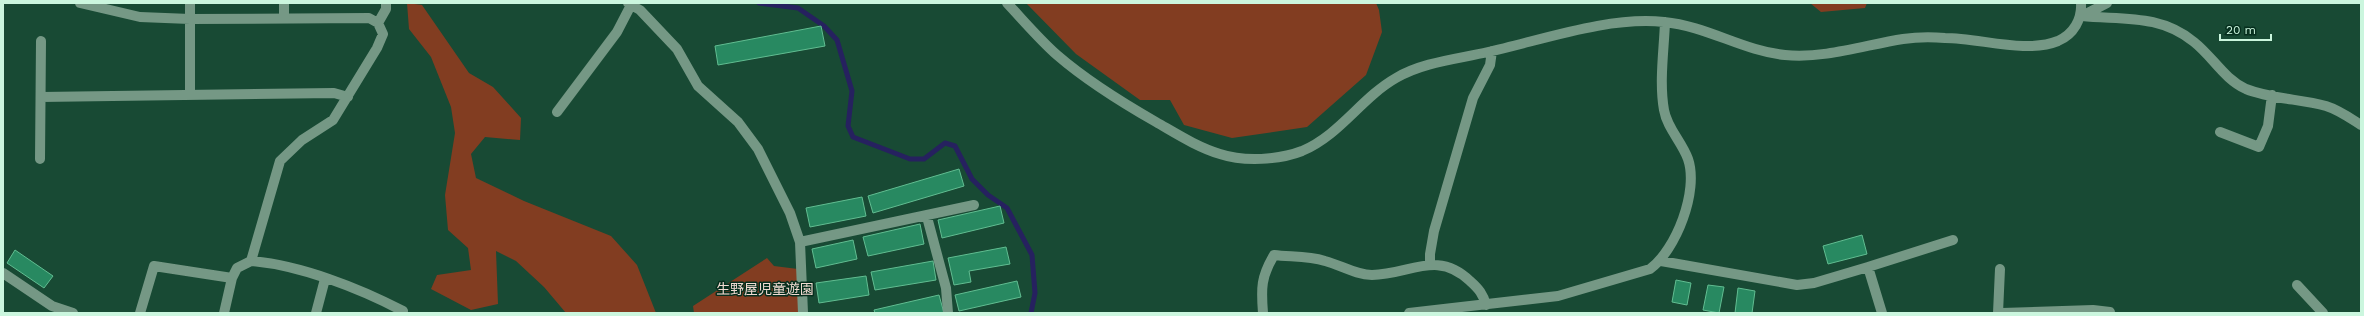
<svg xmlns="http://www.w3.org/2000/svg" width="2364" height="316" viewBox="0 0 2364 316" font-family="'Work Sans','Noto Sans JP',sans-serif">
	<rect width="100%" height="100%" fill="#184a34"/>
	<path fill="#823d21" d="M407,3L422,5L469,73L493,87L521,118L520,140L485,137L471,154L476,178L524,201L611,236L637,265L656,313H566L544,287L516,261L496,251L498,304L471,310L431,289L437,275L471,270L468,248L448,230L445,195L455,133L451,107L431,57L409,29Z
		M1026,3H1376L1379,10L1382,32L1366,75L1307,127L1232,138L1184,125L1170,100H1140L1076,54Z
		M1810,3H1867L1865,8L1821,12Z
		M767,258L774,266L798,269V313H694L693,306Z"/>
	<g fill="none" stroke-linecap="round" stroke-linejoin="round">
		<path stroke="#26215f" stroke-width="5" d="M759,3L798,8L824,26L837,40L852,91L848,126L853,137L910,159H924L945,143L955,146L972,179L988,195L1007,208L1032,255L1035,293L1031,313"/>
	</g>
	<path fill="#288961" stroke="#61bd91" d="M821,26L825,46L718,65L715,46Z
		M959,169L964,186L873,213L868,196Z
		M862,197L866,216L810,227L806,208Z
		M1000,206L1004,223L942,238L938,220Z
		M920,224L924,244L868,256L863,237Z
		M1862,235L1867,254L1828,264L1823,246Z
		M853,240L857,259L816,268L812,249Z
		M1006,247L1010,264L969,271L971,282L954,285L948,258Z
		M15,250L53,276L44,288L7,263Z
		M933,261L936,280L875,290L871,272Z
		M866,276L869,295L819,303L816,283Z
		M1676,280L1691,283L1687,305L1672,302Z
		M1017,281L1021,297L959,311L955,295Z
		M1708,285L1724,287L1719,313L1703,310Z
		M1738,288L1755,291L1752,313H1735Z
		M939,295L944,313H875L874,310Z"/>
	<g fill="none" stroke-linecap="round" stroke-linejoin="round">
		<path stroke="#759885" stroke-width="10" d="M80,3L140,17L190,19L369,18L378,23L383,34L377,48L333,120L302,140L280,161L251,261C300,265 359,288 403,311L402,313
			M190,3V95
			M633,3L631,5L640,10L677,49L698,86L738,122L758,149L790,213L800,242L803,313
			M1007,3C1023,20 1039,39 1057,55C1087,81 1121,102 1156,122C1177,134 1197,147 1220,154C1244,162 1279,160 1302,151C1340,135 1361,98 1396,78C1423,62 1458,59 1488,52C1542,40 1609,16 1664,22C1707,26 1743,51 1785,55C1824,59 1865,45 1903,39C1917,37 1932,37 1945,38C1980,38 2026,54 2058,41C2074,34 2082,19 2081,3
			M2082,16C2123,20 2160,14 2194,42C2213,57 2224,79 2246,89C2271,99 2301,99 2326,106C2339,110 2350,118 2361,125
			M2082,16L2107,3
			M284,18V3
			M378,23L386,9V3
			M41,97L334,93L348,97
			M557,112L617,32L631,5L628,3
			M2220,132L2259,147L2268,126L2272,95
			M40,159L41,41
			M927,217L946,288L948,313
			M800,242L974,205
			M1661,261L1797,285L1814,283L1868,267
			M1430,264V254L1434,231L1473,98L1490,65L1492,51
			M3,273L52,306L73,313
			M2297,285L2323,313
			M140,313L154,266L232,278
			M224,313L232,278L237,268L251,261
			M316,313L325,279
			M1263,313C1261,288 1261,277 1274,255C1290,257 1309,256 1325,261C1341,265 1355,275 1372,275C1409,275 1437,249 1470,281C1479,289 1483,294 1486,305
			M1409,313L1558,296L1650,269C1676,250 1699,191 1688,159C1682,142 1667,128 1664,110C1659,82 1664,50 1665,22
			M1882,313L1868,267L1953,240
			M1998,313L2000,269
			M2002,313L2093,310L2110,312"/>
	</g>
	<g text-anchor="middle" dominant-baseline="central" stroke-width="3" stroke-linejoin="round" paint-order="stroke">
		<g font-size="14" fill="#f0dad1" stroke="#052e1d">
			<text x="765" y="289">生野屋児童遊園</text>
		</g>
	</g>
	<rect width="2364" height="316" fill="none" stroke="#cbf6de" stroke-width="8"/>
	<path d="M2220 34v6h51v-6" fill="none" stroke="#cbf6de" stroke-width="2"/>
	<text x="2226" y="34" font-size="12" fill="#cbf6de" stroke="#052e1d" stroke-width="3" paint-order="stroke">20 m</text>
</svg>
